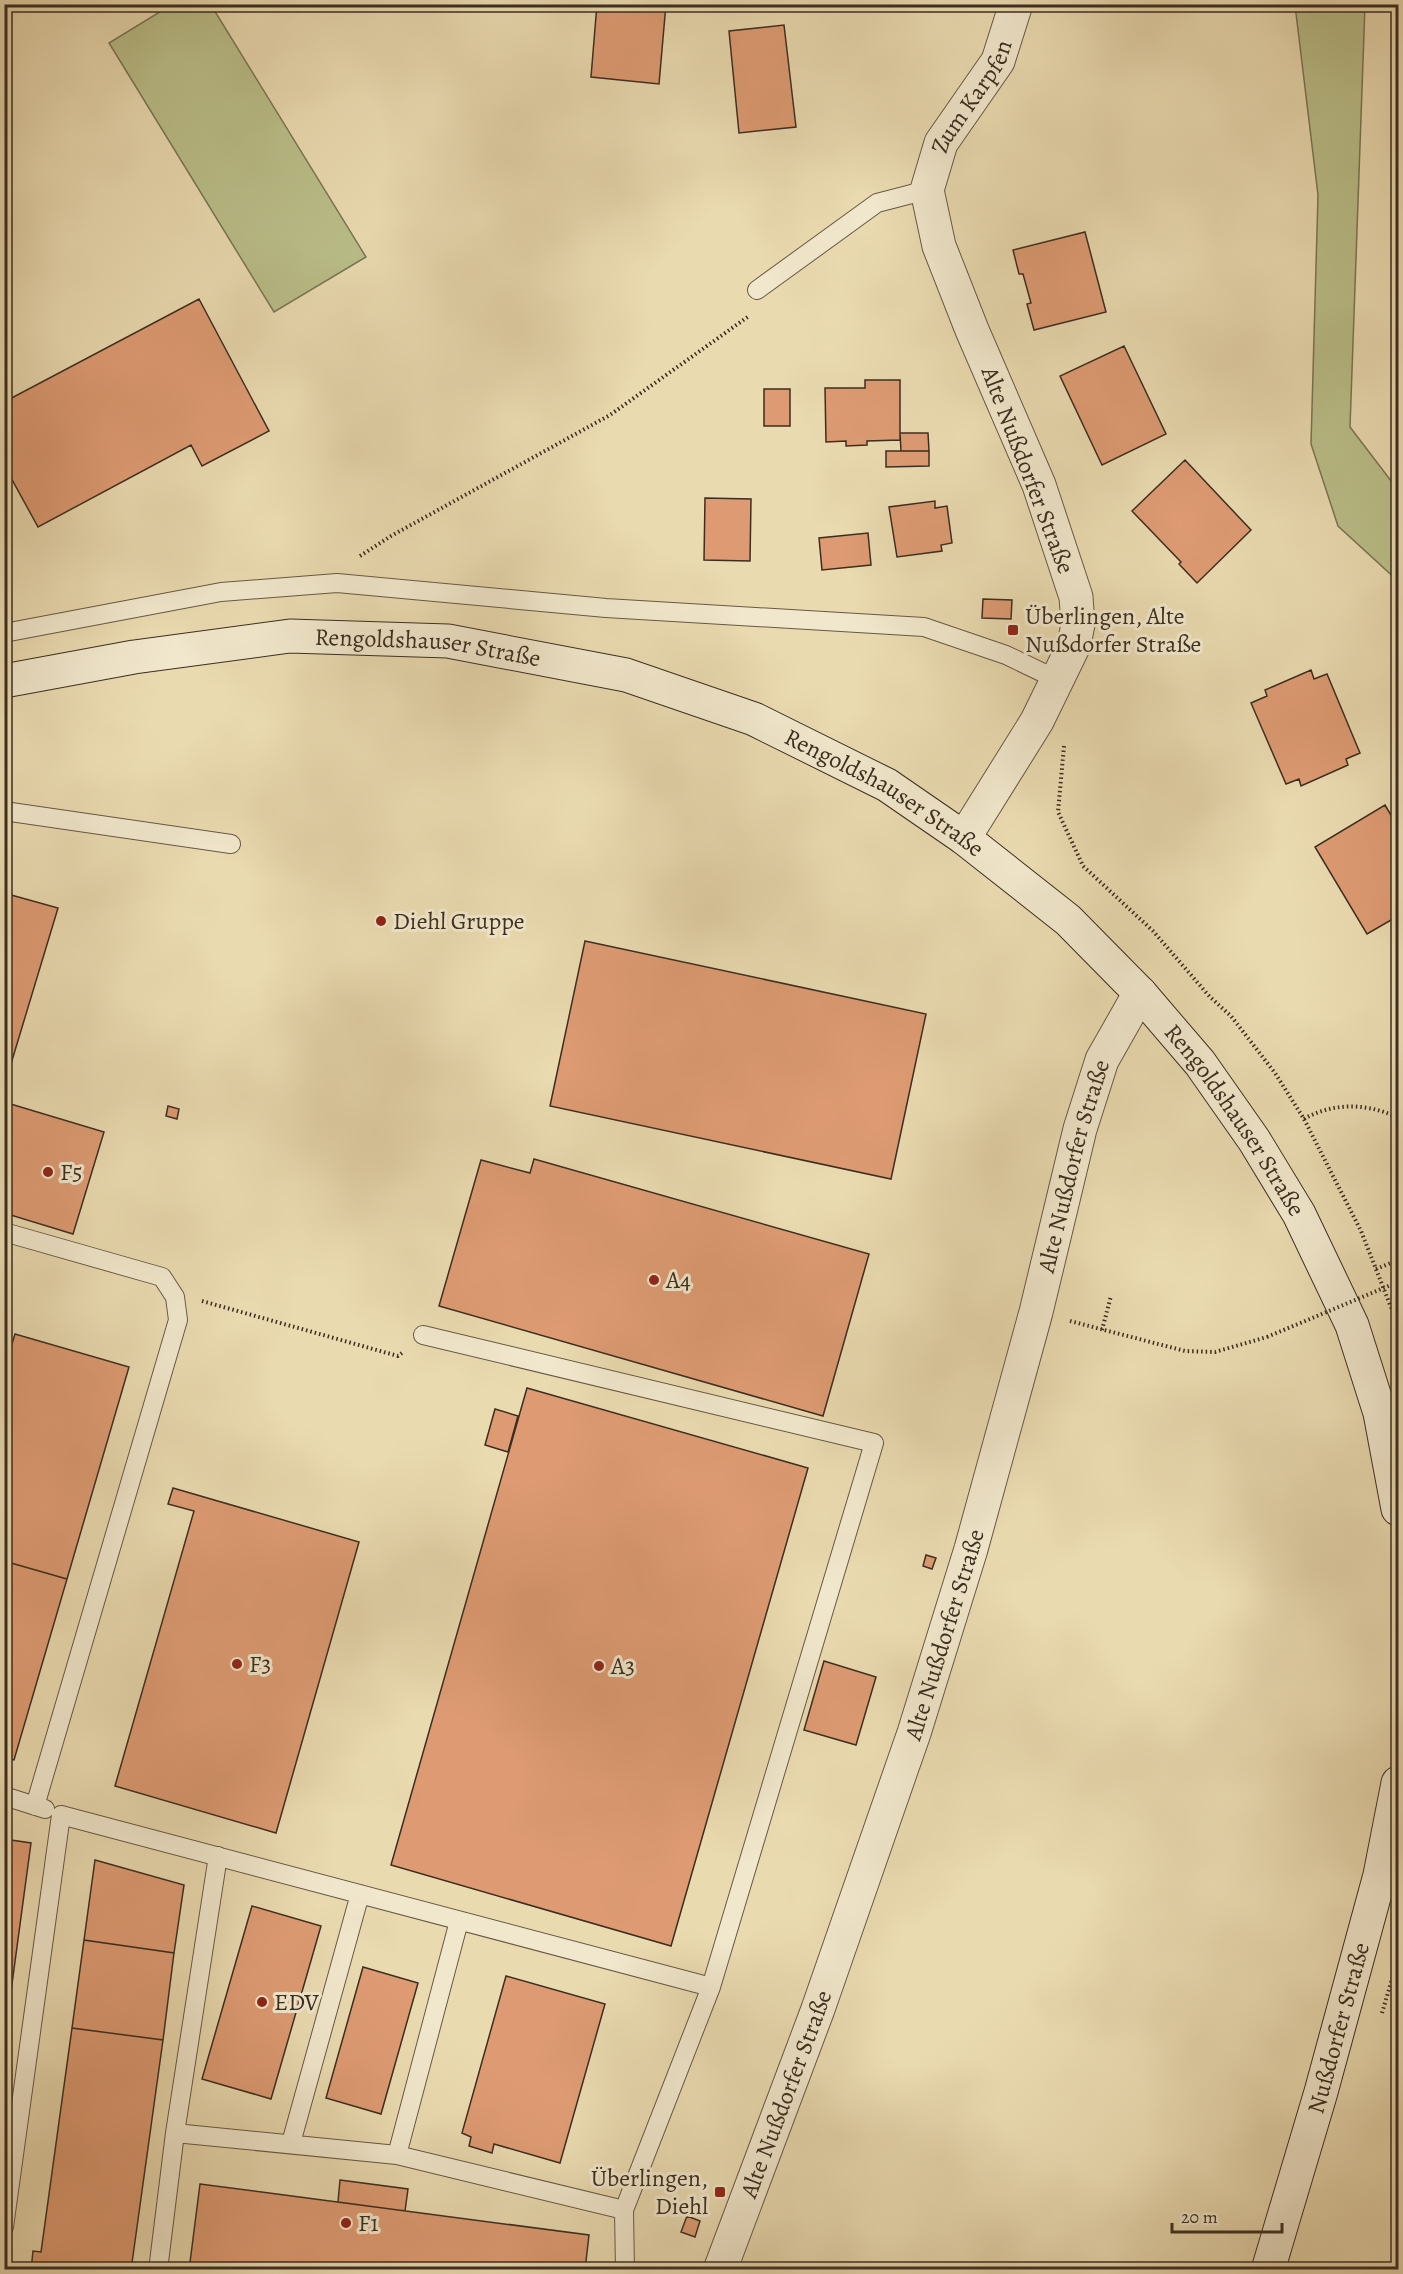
<svg xmlns="http://www.w3.org/2000/svg" width="1403" height="2274" viewBox="0 0 1403 2274" font-family="Alegreya,serif">
	<rect width="100%" height="100%" fill="#eadab0"/>
	<filter id="stains"><feTurbulence type="fractalNoise" baseFrequency=".00333" numOctaves="4"/><feColorMatrix values="0 0 0 0 .2 0 0 0 0 .09 0 0 0 0 .02 0 0 0 .5 -.17"/></filter>
	<radialGradient id="worn" r=".72"><stop offset=".6" stop-color="#630" stop-opacity="0"/><stop offset="1" stop-color="#630" stop-opacity=".3"/></radialGradient>
	<path fill="#babe89" stroke="#7a7654" stroke-width="1.5" d="M171,5H211L366,257L274,312L109,43Z
		M1295,5H1365L1350,427L1398,490V581L1338,526L1311,444L1318,195Z"/>
	<path fill="#de9b73" stroke="#3b2e20" stroke-width="1.5" d="M597,4H666L659,84L591,77Z
		M784,25L796,127L739,133L729,31Z
		M1085,232L1106,312L1034,330L1027,304L1031,303L1023,274H1019L1013,250Z
		M199,299L269,431L202,466L191,445L38,527L4,465V402Z
		M1124,346L1166,434L1102,465L1060,376Z
		M865,380H900V440L867,441V445L846,446V441L826,442L825,388H865Z
		M764,389H790V426H764Z
		M900,433H928L929,451H901Z
		M886,451H929V466L886,467Z
		M1185,460L1251,530L1197,583L1179,564L1181,562L1132,511Z
		M705,498L751,499L750,561L704,560Z
		M935,501V508L947,506L952,543L941,545L942,551L897,557L889,507Z
		M868,533L871,565L822,570L819,538Z
		M983,599L1012,600L1011,619L982,618Z
		M1311,670L1314,679L1327,674L1360,753L1346,759L1348,765L1301,786L1299,779L1286,784L1251,703L1267,696L1265,690Z
		M1385,805L1398,827V916L1367,934L1315,847Z
		M4,893L58,908L4,1087Z
		M585,941L926,1014L891,1179L550,1106Z
		M4,1102L104,1132L73,1234L4,1213Z
		M168,1106L179,1109L177,1119L166,1116Z
		M534,1159L869,1254L823,1416L439,1306L481,1160L530,1173Z
		M15,1334L129,1367L67,1579L4,1561V1370Z
		M527,1388L808,1468L671,1946L391,1865Z
		M495,1409L518,1416L508,1452L485,1445Z
		M173,1488L359,1542L276,1833L115,1786L194,1511L168,1504Z
		M926,1555L936,1558L932,1569L923,1566Z
		M4,1561L67,1579L14,1760L4,1758Z
		M824,1661L876,1677L856,1745L804,1730Z
		M4,1839L31,1843L4,2043Z
		M95,1860L184,1885L174,1953L84,1940Z
		M252,1906L321,1926L271,2099L202,2079Z
		M84,1940L174,1953L163,2040L72,2028Z
		M363,1967L418,1983L381,2114L326,2098Z
		M506,1976L605,2004L560,2163L494,2144L492,2153L469,2146L471,2137L462,2133Z
		M72,2028L163,2040L131,2270H31L33,2251L41,2252Z
		M340,2180L408,2189L405,2211L338,2202Z
		M200,2184L589,2235L585,2270H189Z
		M687,2216L700,2221L695,2237L681,2232Z"/>
	<g fill="none" stroke-linecap="round" stroke-linejoin="round">
		<defs>
			<path id="lane" d="M757,290L877,203L927,190
				M4,633L221,592L337,583L606,608L924,627L1006,655L1058,680
				M4,811L231,844
				M4,1232L162,1277L175,1297L178,1320L35,1806
				M423,1335L874,1443L711,1987L624,2210L625,2270
				M4,1796L45,1809
				M175,2133L218,1856
				M291,2143L360,1894
				M397,2155L459,1921
				M4,2227L61,1815L711,1987
				M158,2270L175,2133L397,2155L624,2210"/>
			<g id="street">
				<path id="s1" d="M964,838L1037,721L1074,645L1078,624L1076,597L1039,485L972,330L939,246L927,190L941,143L998,61L1016,4"/>
				<path id="s2" d="M720,2270L818,2009L914,1733L971,1549L1036,1312L1080,1129L1102,1060L1140,993"/>
			</g>
			<g id="secondary">
				<path id="s3" d="M4,681L134,657L290,636L448,641L626,675L754,719L887,785L964,838L1068,920L1140,993L1200,1063L1254,1140L1299,1214L1352,1325L1380,1413L1398,1509"/>
				<path id="s4" d="M1268,2270L1321,2092L1380,1875L1398,1783"/>
			</g>
		</defs>
		<use href="#lane" stroke="#675944" stroke-width="20"/>
		<use href="#street" stroke="#675944" stroke-width="35"/>
		<use href="#secondary" stroke="#3b2e20" stroke-width="35"/>
		<path stroke="#3b2e20" stroke-width="4" stroke-dasharray="1.5 3" stroke-linecap="butt" d="M360,556L391,536L610,415L749,316
			M1064,746L1058,812L1083,866L1153,931L1210,997L1231,1016L1275,1073L1304,1119L1361,1231L1398,1325
			M1304,1119C1333,1102 1369,1103 1398,1118
			M1376,1269L1398,1260
			M202,1301L398,1356L402,1353
			M1070,1321L1185,1351L1215,1352L1267,1337
			M1102,1330L1111,1296
			M1382,2013L1398,1959"/>
		<use href="#lane" stroke="#f1e7cc" stroke-width="18"/>
		<use href="#street" stroke="#f1e7cc" stroke-width="33"/>
		<use href="#secondary" stroke="#f1e7cc" stroke-width="33"/>
		<path stroke="#3b2e20" stroke-width="4" stroke-dasharray="1.5 3" stroke-linecap="butt" d="M1267,1337L1398,1282"/>
	</g>
	<g fill="#8f2418" stroke="#f1e7cc" stroke-width="2">
		<rect x="1007" y="624" width="12" height="12" rx="3"/>
		<circle cx="381" cy="921" r="6"/>
		<circle cx="48" cy="1172" r="6"/>
		<circle cx="654" cy="1280" r="6"/>
		<circle cx="237" cy="1664" r="6"/>
		<circle cx="599" cy="1666" r="6"/>
		<circle cx="262" cy="2002" r="6"/>
		<rect x="714" y="2186" width="12" height="12" rx="3"/>
		<circle cx="346" cy="2223" r="6"/>
	</g>
	<g text-anchor="middle" dominant-baseline="central" stroke-width="6" stroke-linejoin="round" paint-order="stroke">
		<g font-size="24" fill="#3b2e20" stroke="#f1e7cc">
			<text stroke="none"><textPath href="#s1" startOffset="810">Zum Karpfen</textPath></text>
			<text transform="translate(1028 470) rotate(69)">Alte Nußdorfer Straße</text>
			<text stroke="none"><textPath href="#s3" startOffset="428">Rengoldshauser Straße</textPath></text>
			<text stroke="none"><textPath href="#s3" startOffset="914">Rengoldshauser Straße</textPath></text>
			<text stroke="none"><textPath href="#s3" startOffset="1400">Rengoldshauser Straße</textPath></text>
			<text stroke="none"><textPath href="#s2" startOffset="1160">Alte Nußdorfer Straße</textPath></text>
			<text stroke="none"><textPath href="#s2" startOffset="674">Alte Nußdorfer Straße</textPath></text>
			<text stroke="none"><textPath href="#s4" startOffset="252">Nußdorfer Straße</textPath></text>
			<text stroke="none"><textPath href="#s2" startOffset="188">Alte Nußdorfer Straße</textPath></text>
		</g>
		<g font-size="24" fill="#3b2e20" stroke="#f1e7cc" text-anchor="start">
			<text x="1025" y="616">Überlingen, Alte<tspan x="1025" dy="28">Nußdorfer Straße</tspan></text>
			<text x="393" y="921">Diehl Gruppe</text>
			<text x="60" y="1172">F5</text>
			<text x="666" y="1280">A4</text>
			<text x="249" y="1664">F3</text>
			<text x="611" y="1666">A3</text>
			<text x="274" y="2002">EDV</text>
			<text x="708" y="2178" text-anchor="end">Überlingen,<tspan x="708" dy="28">Diehl</tspan></text>
			<text x="358" y="2223">F1</text>
		</g>
	</g>
	<rect width="1403" height="2274" fill="none" stroke="#eadab0" stroke-width="24"/>
	<rect x="6" y="6" width="1391" height="2262" fill="none" stroke="#3b2e20" stroke-width="3"/>
	<rect x="12" y="12" width="1379" height="2250" fill="none" stroke="#3b2e20" stroke-width="1.5"/>
	<path d="M1172 2223v9h110v-9" fill="none" stroke="#3b2e20" stroke-width="3"/>
	<text x="1181" y="2223" font-size="18" fill="#3b2e20" stroke="#f1e7cc" stroke-width="4.5" paint-order="stroke">20 m</text>
	<rect width="100%" height="100%" filter="url(#stains)"/>
	<rect width="100%" height="100%" fill="url(#worn)"/>
</svg>
